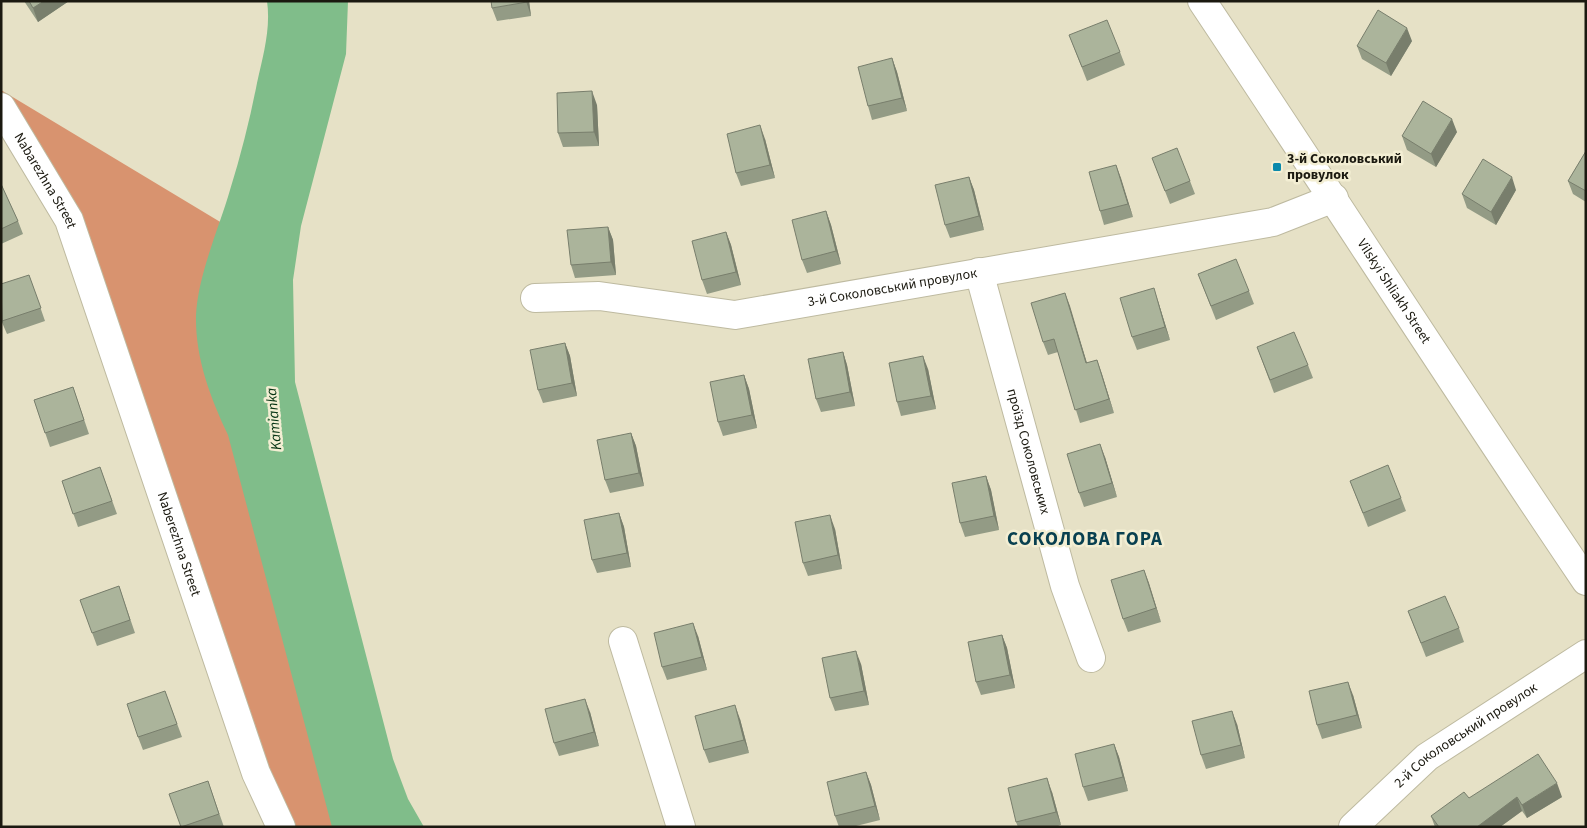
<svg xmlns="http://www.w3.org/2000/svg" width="1587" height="828" viewBox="0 0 1587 828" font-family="'Source Sans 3',sans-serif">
	<rect width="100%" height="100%" fill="#e6e1c6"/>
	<path fill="#d8936f" d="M1,90L260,246L361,827H281L69,220L1,107Z"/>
	<path fill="#80bd8a" d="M267,1H348L346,54L301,226L293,280L295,382L393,759L408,799L424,827H332L228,435C210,397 195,357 196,315C198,275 219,228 230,190C241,155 250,119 257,83C263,56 271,29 267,1Z"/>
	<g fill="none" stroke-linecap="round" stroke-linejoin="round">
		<defs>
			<g id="minor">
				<path id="s1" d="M1,107L69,220L256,773L281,827"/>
				<path id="s2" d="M979,272L1065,586L1091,658"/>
				<path id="s3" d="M535,298L599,296L735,315L1273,222L1334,198"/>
				<path d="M623,641L681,827"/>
				<path id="s4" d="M1353,827L1427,757L1586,654"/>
			</g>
			<g id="tertiary">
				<path id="s5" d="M1202,1C1331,194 1456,389 1586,581"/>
			</g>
		</defs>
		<use href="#minor" stroke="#bebaa0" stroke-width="30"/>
		<use href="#tertiary" stroke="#bebaa0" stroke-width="30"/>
		<use href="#minor" stroke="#fff" stroke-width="28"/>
		<use href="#tertiary" stroke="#fff" stroke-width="28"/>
	</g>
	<path fill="#939b85" d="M24,1H69L38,22Z
		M529,1L531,16L497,21L492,8Z
		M1069,35L1120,52L1125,65L1087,81Z
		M1412,41L1391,76L1362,59L1357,46Z
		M892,58L897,72L907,111L872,120L868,106Z
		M597,105L599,146L563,147L558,133Z
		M1457,132L1436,167L1407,150L1402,136Z
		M765,139L775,178L741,186L736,173Z
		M1586,151V202L1573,194L1568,181Z
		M1152,158L1190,181L1195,194L1170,204Z
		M1116,165L1133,217L1104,225L1100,211Z
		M969,177L974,190L984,230L950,238L945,225Z
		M1,184L18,221L23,234L1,244Z
		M1516,190L1496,225L1467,208L1462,194Z
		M826,211L831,225L841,264L807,273L802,260Z
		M608,227L613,240L616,275L575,278L571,265Z
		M726,232L731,245L741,285L707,294L702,280Z
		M1198,274L1249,291L1254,304L1216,320Z
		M29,275L45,321L7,334L1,320Z
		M1065,293L1087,363L1097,360L1114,413L1080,423L1058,352L1048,355L1043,342Z
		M1158,301L1170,340L1137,350L1132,337Z
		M565,343L570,356L577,396L543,403L538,390Z
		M1257,347L1308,365L1313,378L1274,393Z
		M843,352L847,365L855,406L821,412L816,399Z
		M928,369L936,409L901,416L897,402Z
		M744,375L749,389L757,428L723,436L718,422Z
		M73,387L89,434L50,447L34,400Z
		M631,433L636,446L644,486L610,493L605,480Z
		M1105,457L1117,497L1084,507L1079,493Z
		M100,467L117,514L78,527L62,481Z
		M986,476L991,490L999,530L965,537L960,523Z
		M1350,481L1401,498L1406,511L1368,527Z
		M619,513L624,527L631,567L597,573L592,560Z
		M835,529L842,569L808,576L803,563Z
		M1144,570L1161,622L1128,632L1123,619Z
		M119,586L135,633L97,646L80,600Z
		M1408,611L1459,628L1464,642L1426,657Z
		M1002,635L1007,648L1015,688L981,695L976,682Z
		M698,636L707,670L667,680L662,667Z
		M861,664L869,705L835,711L830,698Z
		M165,691L182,737L143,750L138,737Z
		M1353,695L1362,728L1322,739L1317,725Z
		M590,712L599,746L559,756L554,743Z
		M740,719L749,753L709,763L704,750Z
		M1237,724L1245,758L1206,769L1201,755Z
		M1114,744L1119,757L1128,791L1088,801L1083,787Z
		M866,772L871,785L880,820L852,827H839L835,816Z
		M208,781L224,827H181Z
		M1052,792L1061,825L1055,827H1018L1016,822Z
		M1562,797L1527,818L1522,811L1500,827H1435L1431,816L1469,798Z"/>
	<path fill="#787e6c" d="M44,1H69L38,22L33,8Z
		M526,1H529L531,16Z
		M1407,28L1412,41L1391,76L1386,63Z
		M892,58L897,72L907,111L902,98Z
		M592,91L597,105L599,146L594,132Z
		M1452,119L1457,132L1436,167L1431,154Z
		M760,125L765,139L775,178L770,165Z
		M1116,165L1121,178L1133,217L1128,204Z
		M969,177L974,190L984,230L979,216Z
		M1512,177L1516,190L1496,225L1491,212Z
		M826,211L831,225L841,264L836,251Z
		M608,227L613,240L616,275L611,262Z
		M726,232L731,245L741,285L736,272Z
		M1154,288L1170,340L1165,327Z
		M1065,293L1070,306L1091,377L1086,363Z
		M565,343L570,356L577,396L572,383Z
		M843,352L847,365L855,406L850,392Z
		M923,356L928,369L936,409L931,396Z
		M1097,360L1102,374L1114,413L1109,399Z
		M744,375L749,389L757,428L752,415Z
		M631,433L636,446L644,486L639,473Z
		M1100,444L1105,457L1117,497L1112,483Z
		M986,476L991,490L999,530L994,516Z
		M619,513L624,527L631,567L627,553Z
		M830,515L835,529L842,569L838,555Z
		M1144,570L1149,583L1161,622L1156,608Z
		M693,623L698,636L707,670L702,657Z
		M1002,635L1007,648L1015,688L1010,675Z
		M856,651L861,664L869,705L864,691Z
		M1348,682L1353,695L1362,728L1357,715Z
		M585,699L590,712L599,746L594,732Z
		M735,705L740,719L749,753L744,740Z
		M1232,711L1237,724L1245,758L1241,745Z
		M1114,744L1119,757L1128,791L1123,777Z
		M866,772L871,785L880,820L875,806Z
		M1047,778L1052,792L1061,825L1056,812Z
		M1557,783L1562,797L1527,818L1522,805Z
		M1517,797L1522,811L1500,827H1477Z"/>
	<path fill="#abb49b" stroke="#787e6c" d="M29,1H44L33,8Z
		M491,1H526L527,2L492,8Z
		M1378,10L1407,28L1386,63L1357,46Z
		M1107,20L1120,52L1082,67L1069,35Z
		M892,58L902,98L868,106L858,67Z
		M592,91L594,132L558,133L557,93Z
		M1423,101L1452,119L1431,154L1402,136Z
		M760,125L770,165L736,173L727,134Z
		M1177,148L1190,181L1165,191L1152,158Z
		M1586,151V191L1568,181Z
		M1483,159L1512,177L1491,212L1462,194Z
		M1116,165L1128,204L1100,211L1089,172Z
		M969,177L979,216L945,225L935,185Z
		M1,184L18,221L1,229Z
		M826,211L836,251L802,260L792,220Z
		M608,227L611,262L571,265L567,230Z
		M726,232L736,272L702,280L692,241Z
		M1236,259L1249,291L1211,306L1198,274Z
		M29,275L41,308L2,321L1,284Z
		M1154,288L1165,327L1132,337L1120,298Z
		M1065,293L1086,363L1097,360L1109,399L1075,410L1054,339L1043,342L1031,303Z
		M1294,332L1308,365L1270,380L1257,347Z
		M565,343L572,383L538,390L530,350Z
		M843,352L850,392L816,399L808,359Z
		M923,356L931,396L897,402L889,363Z
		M744,375L752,415L718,422L710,382Z
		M73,387L84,420L45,433L34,400Z
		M631,433L639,473L605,480L597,440Z
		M1100,444L1112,483L1079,493L1067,454Z
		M1388,465L1401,498L1363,513L1350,481Z
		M100,467L112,501L73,514L62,481Z
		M986,476L994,516L960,523L952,483Z
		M619,513L627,553L592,560L584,520Z
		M830,515L838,555L803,563L795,522Z
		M1144,570L1156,608L1123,619L1111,580Z
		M119,586L130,620L92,633L80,600Z
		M1445,596L1459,628L1421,643L1408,611Z
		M693,623L702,657L662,667L654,633Z
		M1002,635L1010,675L976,682L968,642Z
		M856,651L864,691L830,698L822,658Z
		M1348,682L1357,715L1317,725L1309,691Z
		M165,691L177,724L138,737L127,704Z
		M585,699L594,732L554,743L545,709Z
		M735,705L744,740L704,750L695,716Z
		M1232,711L1241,745L1201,755L1192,721Z
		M1114,744L1123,777L1083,787L1075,754Z
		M1538,754L1557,783L1522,805L1517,797L1477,827H1439L1431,816L1464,792L1469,798Z
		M866,772L875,806L835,816L827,782Z
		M1047,778L1056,812L1016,822L1008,788Z
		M208,781L219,814L181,827L169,794Z"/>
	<rect fill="#0a89ab" stroke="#f3eed3" stroke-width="2" x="1272" y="162" width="10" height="10" rx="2.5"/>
	<g text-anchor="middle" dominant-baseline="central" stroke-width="5" stroke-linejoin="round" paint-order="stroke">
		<g font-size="14" font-weight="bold" fill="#1b1910" stroke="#f3eed3" text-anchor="start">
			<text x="1287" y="159">3-й Соколовський<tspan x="1287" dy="16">провулок</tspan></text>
		</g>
		<g font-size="14" fill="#1b1910" stroke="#f3eed3">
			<text stroke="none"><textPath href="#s1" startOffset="86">Nabarezhna Street</textPath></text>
			<text stroke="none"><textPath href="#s3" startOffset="361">3-й Соколовський провулок</textPath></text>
			<text stroke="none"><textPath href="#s5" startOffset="348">Vilskyi Shliakh Street</textPath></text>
			<text stroke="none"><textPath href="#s2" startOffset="186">проїзд Соколовських</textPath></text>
			<text stroke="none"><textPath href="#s1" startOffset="474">Naberezhna Street</textPath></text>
			<text stroke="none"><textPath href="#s4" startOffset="146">2-й Соколовський провулок</textPath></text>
		</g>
		<g font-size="15" font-style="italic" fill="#043312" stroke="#f3eed3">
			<text transform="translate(274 419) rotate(-95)">Kamianka</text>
		</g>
		<g font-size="19" font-weight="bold" letter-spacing="1" fill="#094050" stroke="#f3eed3">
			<text x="1085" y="539">СОКОЛОВА ГОРА</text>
		</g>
	</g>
	<rect width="1587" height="828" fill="none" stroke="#1b1910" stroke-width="5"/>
</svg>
